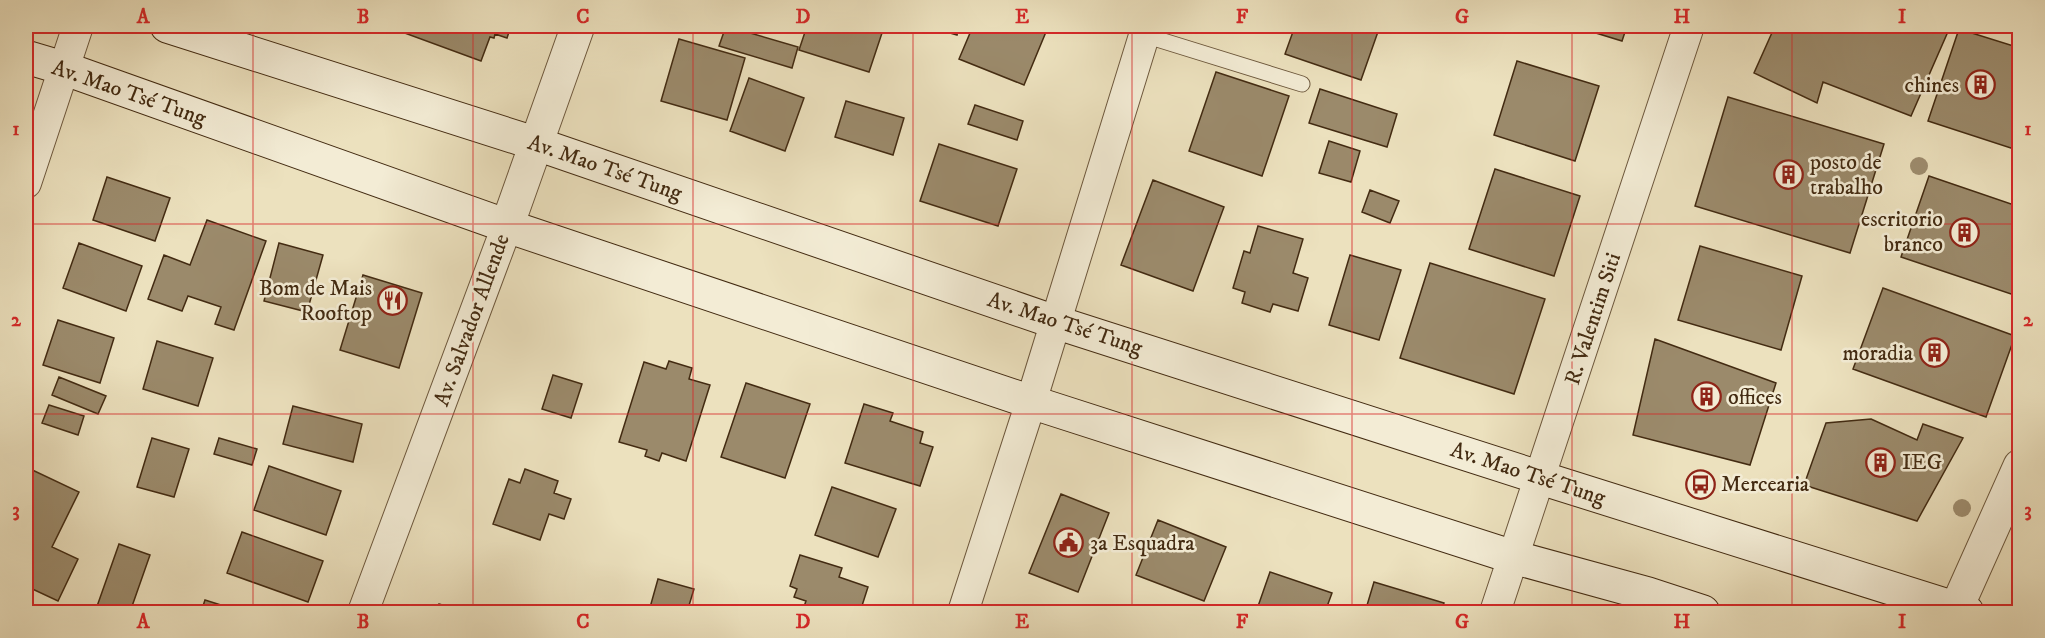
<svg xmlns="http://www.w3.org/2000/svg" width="2045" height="638" viewBox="0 0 2045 638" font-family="'IM FELL DW Pica',serif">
	<rect width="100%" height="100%" fill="#ece1be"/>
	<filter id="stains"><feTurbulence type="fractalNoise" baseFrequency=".00333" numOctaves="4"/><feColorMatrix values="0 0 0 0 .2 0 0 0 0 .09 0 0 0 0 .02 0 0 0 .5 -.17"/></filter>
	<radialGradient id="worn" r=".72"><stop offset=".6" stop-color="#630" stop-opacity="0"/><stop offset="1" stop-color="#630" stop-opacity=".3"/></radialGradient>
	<path fill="#9b8a6b" stroke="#432b12" stroke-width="1.5" d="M391,26H511L507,38L495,34L494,38L490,37L481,61L391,28Z
		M726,26L798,47L792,68L719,46Z
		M807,26H860L882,33L869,72L799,50Z
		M926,26H959L957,35Z
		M973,26H1043L1048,27L1024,85L959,59Z
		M1295,26H1380L1361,80L1285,54Z
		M1573,26H1627L1622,41Z
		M1775,26H1946L1950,27L1911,116L1823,82L1817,103L1754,73Z
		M1959,29L2020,48V151L1928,121Z
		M679,39L745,58L727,120L661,101Z
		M1517,61L1599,86L1575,161L1494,135Z
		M1216,72L1289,96L1262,176L1189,151Z
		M749,78L804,98L785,151L730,131Z
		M1320,89L1397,114L1387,147L1309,123Z
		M1728,97L1884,144L1850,253L1695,206Z
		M846,101L904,118L893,155L835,137Z
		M975,105L1023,121L1017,140L968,124Z
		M1329,141L1360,151L1351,182L1319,173Z
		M939,144L1017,169L998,226L920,201Z
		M1495,169L1580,196L1554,276L1469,249Z
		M1929,176L2020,207V297L1901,257Z
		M107,177L170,198L155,241L93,220Z
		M1153,180L1224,207L1193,291L1121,265Z
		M1370,190L1399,201L1390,223L1362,212Z
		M207,220L266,241L234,330L215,324L221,307L188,296L182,311L148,299L164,255L190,265Z
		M1258,226L1303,239L1293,273L1308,278L1298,311L1273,304L1270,312L1242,303L1245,292L1233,288L1244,251L1250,253Z
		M79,243L142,266L126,311L63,288Z
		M279,243L323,255L307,312L264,301Z
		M1700,246L1802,276L1781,350L1678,320Z
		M1350,255L1401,270L1379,340L1329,325Z
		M1430,263L1545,299L1514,394L1400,358Z
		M363,275L422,293L399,368L340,350Z
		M1883,288L2015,336L1986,417L1853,369Z
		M58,320L114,338L100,383L43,365Z
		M1655,339L1776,383L1750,465L1633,435Z
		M157,341L213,358L198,406L143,389Z
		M669,361L692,368L689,379L710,385L686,461L662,453L659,461L645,456L647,450L619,442L644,362L666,369Z
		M553,375L582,384L571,418L542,409Z
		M59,377L106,396L98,414L52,395Z
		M746,383L810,404L785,478L721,457Z
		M864,404L893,413L890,421L923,432L920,443L933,447L920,486L845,463Z
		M49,405L84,416L78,435L42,423Z
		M293,406L362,424L353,462L283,444Z
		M1871,419L1917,440L1923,424L1963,438L1917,521L1804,485L1826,423Z
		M152,438L189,449L174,497L137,487Z
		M219,438L257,449L252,465L214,454Z
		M269,466L341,491L326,535L254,510Z
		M26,467L79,492L52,547L78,559L58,601L26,586Z
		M525,469L558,481L554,493L571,499L564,519L549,514L540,540L493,524L509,479L520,483Z
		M832,487L896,509L878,557L815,535Z
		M1061,494L1109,513L1078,592L1029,573Z
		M1158,520L1226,547L1204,601L1136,575Z
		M242,532L323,561L308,602L227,573Z
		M119,544L150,555L130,612H95Z
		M800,555L842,568L839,577L868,587L860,612H802L806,601L794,597L797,589L790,586Z
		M1270,572L1332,593L1325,612H1256Z
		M658,579L694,589L687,612L649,611Z
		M1374,582L1444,603L1441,612H1365Z
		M205,600L243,612H201Z
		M439,604L466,612H436Z
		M1082,609L1102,612H1081Z"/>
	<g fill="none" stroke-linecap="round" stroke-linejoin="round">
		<defs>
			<path id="service" d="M1144,35L1302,84"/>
			<path id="minor" d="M26,183L78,26
				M363,612L507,226
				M963,612L1031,402L1147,26
				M1495,612L1689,26"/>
			<path id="tertiary" d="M507,226L578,26
				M1952,612L1956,609L2020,466"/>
			<path id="secondary" d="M167,26L537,144L1055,322L1541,478L1967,612
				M26,57L63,68L507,226L1031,402L1513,557L1648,594L1703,612"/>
		</defs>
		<use href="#service" stroke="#6d583d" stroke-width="17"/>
		<use href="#minor" stroke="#6d583d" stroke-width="32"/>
		<use href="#tertiary" stroke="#6d583d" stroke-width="35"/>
		<use href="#secondary" stroke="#432b12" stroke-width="35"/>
		<use href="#service" stroke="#f3ecd5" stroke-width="15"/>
		<use href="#minor" stroke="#f3ecd5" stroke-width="30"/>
		<use href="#tertiary" stroke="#f3ecd5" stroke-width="33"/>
		<use href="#secondary" stroke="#f3ecd5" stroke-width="33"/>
	</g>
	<g fill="#9e8d6f">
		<circle cx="1919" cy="166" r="9"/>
		<circle cx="1962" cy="508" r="9"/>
	</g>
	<path fill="none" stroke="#d62828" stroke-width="1.5" stroke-opacity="0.55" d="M253,26V612M473,26V612M693,26V612M913,26V612M1132,26V612M1352,26V612M1572,26V612M1792,26V612M26,224H2020M26,414H2020"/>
	<defs>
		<symbol id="building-ring" viewBox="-11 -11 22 22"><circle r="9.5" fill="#f3ecd5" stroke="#8f2418" stroke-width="1.5"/><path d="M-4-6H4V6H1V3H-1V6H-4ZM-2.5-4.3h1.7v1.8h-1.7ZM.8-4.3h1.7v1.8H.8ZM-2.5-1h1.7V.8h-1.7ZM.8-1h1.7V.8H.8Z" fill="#8f2418"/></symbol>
		<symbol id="restaurant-ring" viewBox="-11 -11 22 22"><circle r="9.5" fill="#f3ecd5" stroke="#8f2418" stroke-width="1.5"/><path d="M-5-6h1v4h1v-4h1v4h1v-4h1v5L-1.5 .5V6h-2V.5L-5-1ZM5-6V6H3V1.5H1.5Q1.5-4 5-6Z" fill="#8f2418"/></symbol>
		<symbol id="bus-ring" viewBox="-11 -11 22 22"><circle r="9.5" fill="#f3ecd5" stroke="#8f2418" stroke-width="1.5"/><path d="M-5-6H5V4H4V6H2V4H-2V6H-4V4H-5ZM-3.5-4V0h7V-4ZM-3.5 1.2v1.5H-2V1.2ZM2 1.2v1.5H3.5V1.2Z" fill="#8f2418"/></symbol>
		<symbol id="civic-ring" viewBox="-11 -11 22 22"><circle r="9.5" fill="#f3ecd5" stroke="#8f2418" stroke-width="1.5"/><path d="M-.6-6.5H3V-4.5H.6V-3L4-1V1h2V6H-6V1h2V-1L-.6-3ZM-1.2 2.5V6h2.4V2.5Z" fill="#8f2418"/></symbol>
	</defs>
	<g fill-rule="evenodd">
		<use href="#building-ring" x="1964" y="68" width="33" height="33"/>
		<use href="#building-ring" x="1772" y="158" width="33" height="33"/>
		<use href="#building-ring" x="1948" y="216" width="33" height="33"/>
		<use href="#restaurant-ring" x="376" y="284" width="33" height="33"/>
		<use href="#building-ring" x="1918" y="336" width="33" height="33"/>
		<use href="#building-ring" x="1690" y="380" width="33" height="33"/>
		<use href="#building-ring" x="1864" y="446" width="33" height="33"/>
		<use href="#bus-ring" x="1684" y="468" width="33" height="33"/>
		<use href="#civic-ring" x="1052" y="526" width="33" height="33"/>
	</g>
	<g text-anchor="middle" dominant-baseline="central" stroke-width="5" stroke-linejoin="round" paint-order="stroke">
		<g font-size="22" fill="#432b12" stroke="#f3ecd5" text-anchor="start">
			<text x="1959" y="85" text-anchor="end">chines</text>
			<text x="1810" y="162">posto de<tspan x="1810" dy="25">trabalho</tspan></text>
			<text x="1943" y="219" text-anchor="end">escritorio<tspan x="1943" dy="25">branco</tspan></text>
			<text x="372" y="288" text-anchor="end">Bom de Mais<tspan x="372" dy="25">Rooftop</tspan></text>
			<text x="1913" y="353" text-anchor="end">moradia</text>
			<text x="1728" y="397">offices</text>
			<text x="1902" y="462">IEG</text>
			<text x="1721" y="484">Mercearia</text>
			<text x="1090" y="543">3a Esquadra</text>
		</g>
		<g font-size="22" fill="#432b12" stroke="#f3ecd5">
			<text transform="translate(129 93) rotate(19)">Av. Mao Tsé Tung</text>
			<text transform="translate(605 168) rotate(19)">Av. Mao Tsé Tung</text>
			<text transform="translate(1593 319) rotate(-72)">R. Valentim Siti</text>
			<text transform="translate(472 320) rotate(-70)">Av. Salvador Allende</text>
			<text transform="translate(1065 324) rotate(18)">Av. Mao Tsé Tung</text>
			<text transform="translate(1528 474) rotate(18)">Av. Mao Tsé Tung</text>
		</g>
	</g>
	<rect width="2045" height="638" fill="none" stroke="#ece1be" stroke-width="66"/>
	<rect x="33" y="33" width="1979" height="572" fill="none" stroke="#d62828" stroke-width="2"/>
	<g font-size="20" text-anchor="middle" font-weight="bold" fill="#d62828">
		<text x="143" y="23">A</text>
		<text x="363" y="23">B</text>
		<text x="583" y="23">C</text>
		<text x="803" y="23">D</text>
		<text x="1022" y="23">E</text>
		<text x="1242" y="23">F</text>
		<text x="1462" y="23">G</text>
		<text x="1682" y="23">H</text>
		<text x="1902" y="23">I</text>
		<text x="16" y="135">1</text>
		<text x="2028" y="135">1</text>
		<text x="16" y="326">2</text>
		<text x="2028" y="326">2</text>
		<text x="16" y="516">3</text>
		<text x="2028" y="516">3</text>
		<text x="143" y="628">A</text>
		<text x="363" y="628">B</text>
		<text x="583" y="628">C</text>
		<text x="803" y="628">D</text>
		<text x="1022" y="628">E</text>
		<text x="1242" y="628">F</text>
		<text x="1462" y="628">G</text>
		<text x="1682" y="628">H</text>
		<text x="1902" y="628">I</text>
	</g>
	<rect width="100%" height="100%" filter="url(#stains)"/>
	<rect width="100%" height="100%" fill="url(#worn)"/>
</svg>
